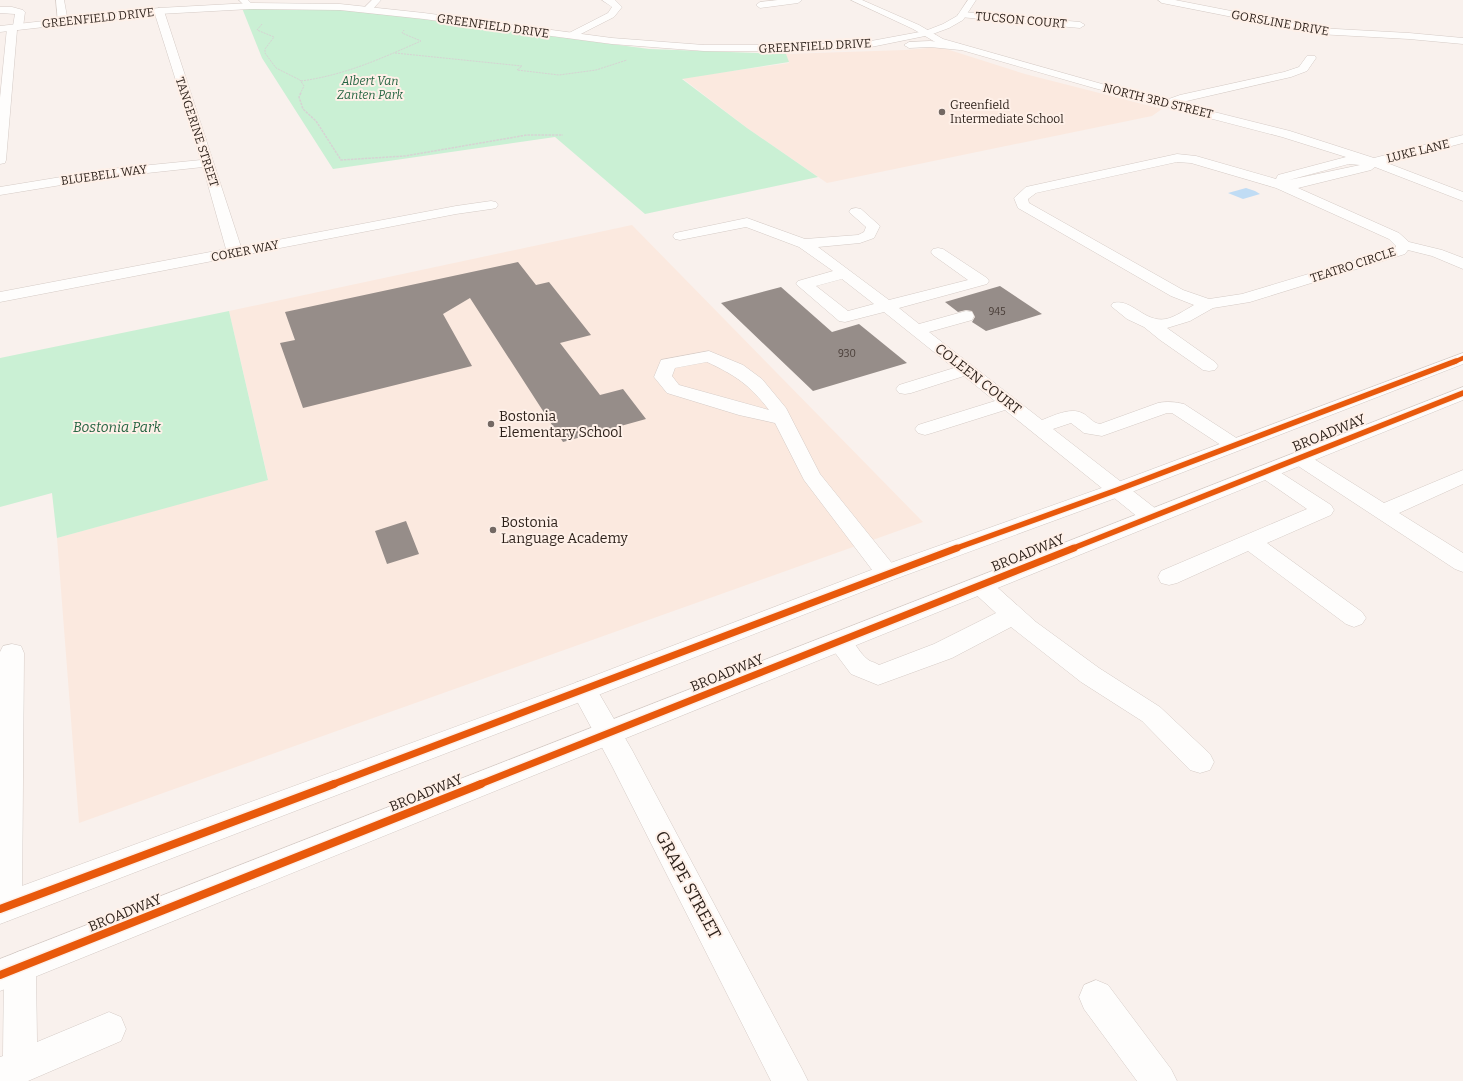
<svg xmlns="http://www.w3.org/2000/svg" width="1463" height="1081" viewBox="0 0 1463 1081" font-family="Bitter,serif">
	<rect width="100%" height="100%" fill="#f9f1ed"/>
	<path fill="#fbe9df" d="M940,47L1025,74L1162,109L1152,116L827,183L747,128L682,78L789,63L786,54L905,50Z
		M632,225L923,522L79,823L57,538L268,479L229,311Z"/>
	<path fill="#caf0d4" d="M242,8L335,9L424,19L649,49L786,54L789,62L682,79L747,128L818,177L645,214L555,137L333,169L262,58Z
		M229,311L268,480L57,538L52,493L0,507V358Z"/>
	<path fill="#c0dcf4" d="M1246,188L1255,191L1260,194L1243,199L1228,193Z"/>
	<path fill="#968d89" d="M518,262L536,285L549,282L591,335L560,343L600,395L623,389L646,419L563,442L470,298L443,314L472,366L303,408L280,343L295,340L285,312Z
		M1000,286L1042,314L986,331L972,322L975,317L972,311L966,310L958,312L945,302Z
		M781,287L832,332L859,324L907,363L813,391L721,303Z
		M406,521L419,554L387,564L375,531Z"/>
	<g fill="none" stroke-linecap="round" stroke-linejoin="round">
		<defs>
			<path id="minor" d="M56,0H64L68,22L66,24L63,25L58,22Z
				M239,0H248L254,6L253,8H247Z
				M372,0H381L371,11H365L363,9Z
				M602,0H615L622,7L614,17L573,38H567L565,36L567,34L608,13L612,7Z
				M778,0H802L798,3L760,8L756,5L760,2Z
				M851,0H862L919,25L943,39L1102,84L1166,100L1180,95L1284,72L1299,67L1307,56H1315L1316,58L1307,71L1291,77L1178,103L1290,131L1374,158L1463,135V143L1387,163L1463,192V201L1375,167L1371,170L1298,188L1399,233L1409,242L1442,250L1463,258V269L1432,256L1408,250L1405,254L1250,302L1213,308L1190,321L1167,328L1215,362L1218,366L1215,370L1209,371L1203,370L1160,340L1144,327L1127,319L1111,306L1113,303C1132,298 1144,323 1166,319C1175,317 1185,310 1194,305L1171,296L1018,208L1014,198L1026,187L1177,154L1196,156L1276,179L1278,175L1346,157L1282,137L1094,88L937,43L913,29ZM1177,162L1191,163L1276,188L1389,239L1396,246L1395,248L1242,294L1209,299L1183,290L1029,203L1028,199L1036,193ZM1349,164L1360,165L1289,180Z
				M1158,0H1175L1318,28L1409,33L1463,38V44L1409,39L1318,34L1162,3Z
				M0,7H12L23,10L25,12L23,27L21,29L17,30L6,160L5,163L0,164V98L7,28L9,26H13L15,14L0,13Z
				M159,8L164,11L241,247L456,206L491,201L496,202L498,205L496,208L491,209L456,214L0,302V292L226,249L203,167L110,177L0,195V187L110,169L201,160L154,11Z
				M963,12L1080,22L1085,25L1080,28L960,17L958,15Z
				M856,208L861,209L880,226L874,238L860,243L818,247L889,300L968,280L933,255L931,252L933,249L938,248L943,249L987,278L989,281L987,284L899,308L919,324L966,311L972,312L974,316L972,320L929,332L1042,420C1053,416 1070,407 1082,413C1089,416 1092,423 1100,424L1158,403C1167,401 1175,402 1184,404L1241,441L1244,445L1241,449L1234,451L1227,449L1172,413H1167L1102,436L1084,433L1071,423L1053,429L1160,512L1163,517L1160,522L1152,524L1144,522L1005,410L932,433L925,435L918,433L915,429L918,425L995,401L964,376L911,393L905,394L899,393L896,389L899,385L954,368L884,312L845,322L839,321L796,284L798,281L833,271L799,247L746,227L680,240L675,239L673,236L675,233L680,232L747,218L805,239L858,235L864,232L866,227L849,212L851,209ZM842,279L874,304L848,311L816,286Z
				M709,351L743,365L762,379L786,408L820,474L895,567L898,573L895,579L887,581L879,579L804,480L775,423L739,415L667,393L654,377L661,360ZM707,362C735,375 750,385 769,410L679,385L672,376L675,368Z
				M1299,452L1306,454L1384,503L1463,470V484L1399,513L1463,553V572L1455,569L1292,462L1289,458L1292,454Z
				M1265,465L1272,467L1331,505L1334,510L1331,515L1267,543L1362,612L1366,618L1362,624L1354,627L1346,624L1248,551L1177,583L1169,585L1161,583L1158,577L1161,571L1307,509L1258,475L1255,471L1258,467Z
				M980,577L988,579L1036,622L1099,668L1160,707L1210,754L1214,762L1210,770L1200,773L1190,770L1142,721L1081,682L1011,627L952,658L878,685L851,674L827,642L830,636C854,628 854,651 870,661C873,662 876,663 879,665L934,644L996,613L972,591L968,585L972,579Z
				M12,644L21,646L24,653L22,906L18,916L7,921L0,918V652L3,646Z
				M584,680L593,683L632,750L802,1069L808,1081H771L612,766L571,690L575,683Z
				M20,951L31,956L36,967L37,1042L109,1012L121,1017L126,1029L121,1041L28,1081H0V1057L3,1056L4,967L9,956Z
				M1096,980L1108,985L1171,1069L1177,1081H1137L1084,1009L1079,997L1084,985Z"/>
			<path id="major" d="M968,0H976L963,20L949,28L930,35L871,47L798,51H704L612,44L424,19L340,10L250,9L159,14L0,32V26L159,8L250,3L340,4L424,13L612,38L704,45H798L871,41L925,31L943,24L957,16Z
				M930,41L960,44L965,47L960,50L930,47L909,48L904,45L909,42Z
				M1463,353V364L1124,495L895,579L593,697L0,924V894L575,683L879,567L1110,485Z
				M1463,387V400L0,991V959Z"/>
		</defs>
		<use href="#minor" stroke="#d5cbc6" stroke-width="1"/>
		<use href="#major" stroke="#d5cbc6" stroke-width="1"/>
		<path stroke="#d6d3d3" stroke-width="1" stroke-dasharray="2 1" stroke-linecap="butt" d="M262,24L257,30L274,37L265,49V53L276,68L300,80L304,86L300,94
			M395,53L522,66L517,70L559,75L596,70L627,60
			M301,81C345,75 380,59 421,41L402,33L404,30"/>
		<path stroke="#d6d3d3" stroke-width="1.5" stroke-dasharray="2.5 1" stroke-linecap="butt" d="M301,93L299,97L303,109L316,121L341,160L405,156L527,135H563"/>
		<use href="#minor" fill="#fefdfc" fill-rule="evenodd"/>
		<use href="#major" fill="#fefdfc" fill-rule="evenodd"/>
		<defs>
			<path id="cycleway-far3" d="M1454,362L1463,358"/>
			<path id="cycleway-far2" d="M954,549L1117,490L1456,361
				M1071,549L1463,393"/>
			<path id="cycleway-far1" d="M331,785L957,548
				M478,785L1074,548"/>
			<path id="cycleway" d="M0,909L334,784
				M0,975L481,784"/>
		</defs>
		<use href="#cycleway-far3" stroke="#fef0e8" stroke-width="6"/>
		<use href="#cycleway-far2" stroke="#fef0e8" stroke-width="8"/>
		<use href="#cycleway-far1" stroke="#fef0e8" stroke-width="10"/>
		<use href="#cycleway" stroke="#fef0e8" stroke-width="11"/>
		<use href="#cycleway-far3" stroke="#e8590c" stroke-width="4.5"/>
		<use href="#cycleway-far2" stroke="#e8590c" stroke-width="5.5"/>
		<use href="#cycleway-far1" stroke="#e8590c" stroke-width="7"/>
		<use href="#cycleway" stroke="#e8590c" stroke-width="8"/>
	</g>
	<g fill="#736863" stroke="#fef0e8" stroke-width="1.5">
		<circle cx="942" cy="112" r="4"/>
		<circle cx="491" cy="424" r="4"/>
		<circle cx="493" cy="530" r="4"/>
	</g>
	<g text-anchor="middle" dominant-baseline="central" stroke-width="4" stroke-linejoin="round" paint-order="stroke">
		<g font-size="10" fill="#463a34">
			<text x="997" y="312">945</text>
			<text x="847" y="354">930</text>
		</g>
		<g font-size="12" fill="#2b1f18" stroke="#fef0e8">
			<text transform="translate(98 18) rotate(-6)">GREENFIELD DRIVE</text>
			<text transform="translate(1021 20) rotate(5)">TUCSON COURT</text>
			<text transform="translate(1280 23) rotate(10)">GORSLINE DRIVE</text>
			<text transform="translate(493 26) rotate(8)">GREENFIELD DRIVE</text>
			<text transform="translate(815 46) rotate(-3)">GREENFIELD DRIVE</text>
			<text transform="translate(1158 101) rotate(14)">NORTH 3RD STREET</text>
			<text transform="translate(197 132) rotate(72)">TANGERINE STREET</text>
			<text transform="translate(1418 151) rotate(-14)">LUKE LANE</text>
			<text transform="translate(104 175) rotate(-8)">BLUEBELL WAY</text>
			<text transform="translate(245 251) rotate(-11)">COKER WAY</text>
			<text transform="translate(1353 265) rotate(-18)">TEATRO CIRCLE</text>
		</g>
		<g font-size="12" font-style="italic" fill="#266542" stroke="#fef0e8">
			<text x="370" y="81">Albert Van<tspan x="370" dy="14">Zanten Park</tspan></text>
		</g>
		<g font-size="12" fill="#2b1f18" stroke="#fef0e8" text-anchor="start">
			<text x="950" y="105">Greenfield<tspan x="950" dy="14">Intermediate School</tspan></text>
		</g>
		<g font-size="14" fill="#2b1f18" stroke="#fef0e8">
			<text transform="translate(978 379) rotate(38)">COLEEN COURT</text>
			<text transform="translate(1329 433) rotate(-22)">BROADWAY</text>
			<text transform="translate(1028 553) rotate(-22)">BROADWAY</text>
			<text transform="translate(727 673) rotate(-22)">BROADWAY</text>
			<text transform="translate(426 793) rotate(-22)">BROADWAY</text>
			<text transform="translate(125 913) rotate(-22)">BROADWAY</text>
		</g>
		<g font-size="14" fill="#2b1f18" stroke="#fef0e8" text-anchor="start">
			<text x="499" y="416">Bostonia<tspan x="499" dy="16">Elementary School</tspan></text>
			<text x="501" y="522">Bostonia<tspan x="501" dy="16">Language Academy</tspan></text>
		</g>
		<g font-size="14" font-style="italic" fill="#266542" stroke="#fef0e8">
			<text x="117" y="427">Bostonia Park</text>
		</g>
		<g font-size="17" fill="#2b1f18" stroke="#fef0e8">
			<text transform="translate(688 885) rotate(62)">GRAPE STREET</text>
		</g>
	</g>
</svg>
